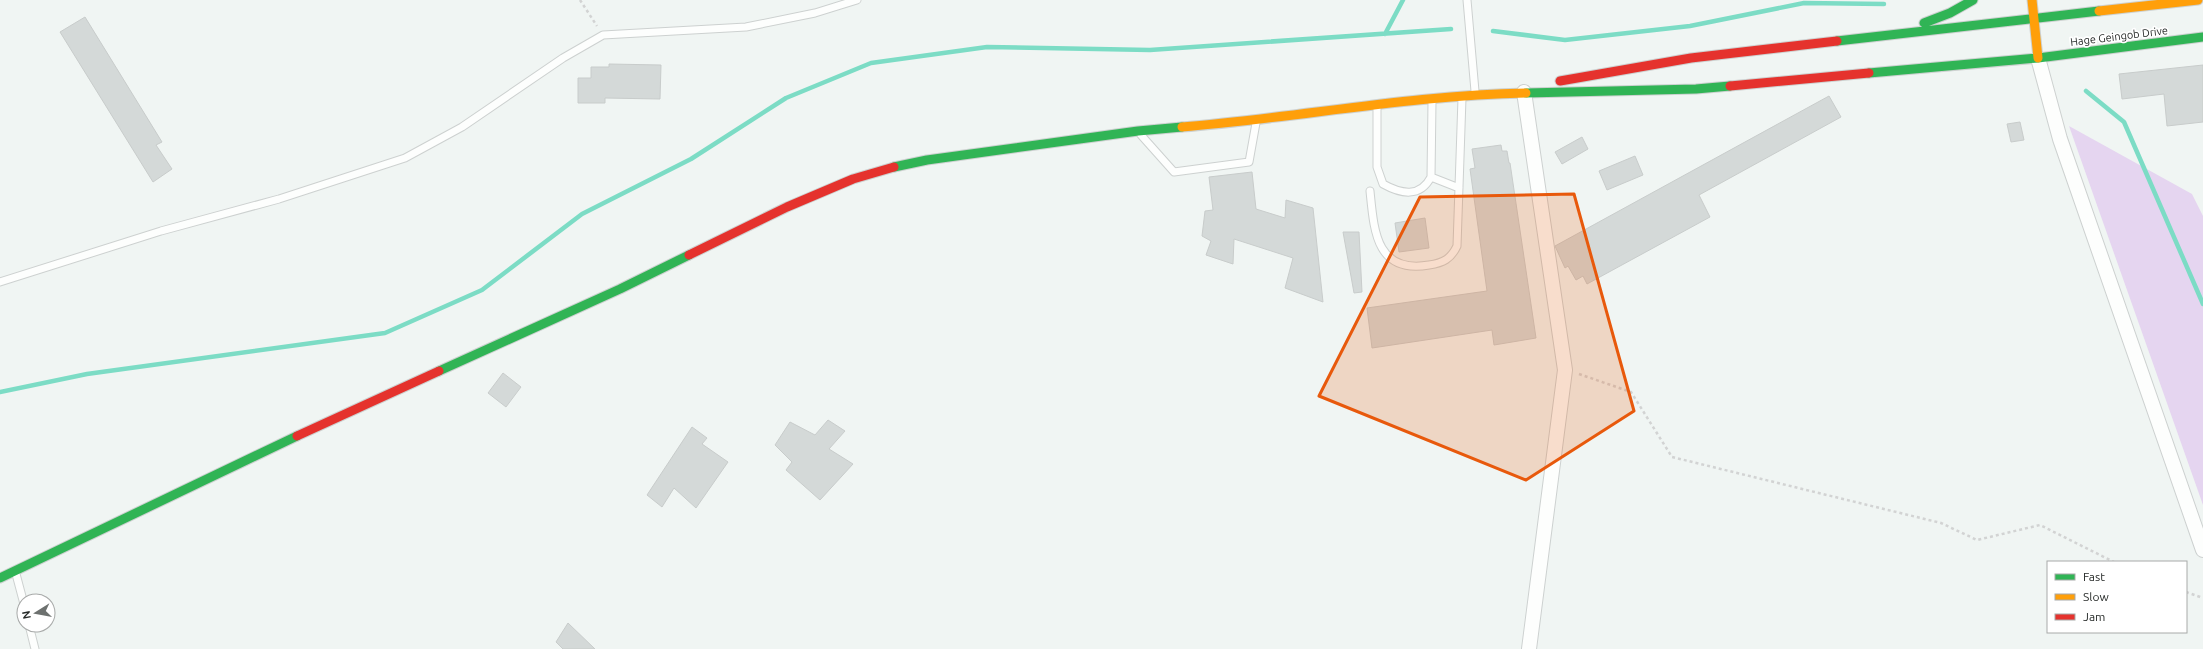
<svg xmlns="http://www.w3.org/2000/svg" width="2203" height="649" viewBox="0 0 2203 649" font-family="Ubuntu,sans-serif">
	<rect width="100%" height="100%" fill="#f0f5f3"/>
	<path fill="#e5d5f0" d="M2069,126L2192,194L2203,216V505Z"/>
	<g fill="none" stroke-linecap="round" stroke-linejoin="round">
		<path stroke="#7cdcc5" stroke-width="4.5" d="M1493,31L1565,40L1690,26L1804,3L1884,4
			M1385,34L1403,0
			M2086,91L2124,122L2203,304
			M0,392L87,374L385,333L482,290L582,214L691,159L786,98L871,63L987,47L1150,50L1451,29"/>
	</g>
	<path fill="#d4d9d8" stroke="#c8cccb" d="M85,17L162,142L156,145L172,169L153,182L60,32Z
		M609,64L661,65L660,99L605,98V103H578V78H591V67H609Z
		M2203,65V122L2167,126L2164,94L2122,99L2119,74Z
		M1829,96L1841,117L1699,195L1710,217L1587,284L1583,276L1576,280L1568,266L1565,268L1555,246Z
		M2020,122L2024,140L2011,142L2007,124Z
		M1582,137L1588,149L1562,164L1555,152Z
		M1501,145L1502,151H1507L1509,163H1510L1536,338L1494,345L1492,330L1372,348L1367,308L1487,291L1470,169L1475,168L1472,149Z
		M1635,156L1643,175L1607,190L1599,171Z
		M1252,172L1256,209L1285,218L1286,200L1313,208L1323,302L1285,288L1293,258L1234,239L1233,264L1206,255L1211,241L1202,236L1205,211L1213,210L1209,177Z
		M1425,218L1429,248L1399,252L1395,223Z
		M1343,232H1359L1362,292L1354,293Z
		M503,373L521,387L506,407L488,393Z
		M828,420L845,431L829,449L853,464L820,500L786,470L792,462L775,445L790,422L815,435Z
		M692,427L707,438L702,444L728,462L696,508L674,488L662,507L647,495Z
		M568,623L595,649H563L556,642Z"/>
	<g fill="none" stroke-linecap="round" stroke-linejoin="round">
		<defs>
			<path id="lane" d="M1467,0L1475,91
				M1377,109V167L1383,184C1401,194 1420,198 1431,177L1432,102
				M1141,135L1174,172L1249,162L1256,123
				M1431,177L1459,188
				M1370,191C1374,231 1376,274 1429,265C1443,263 1451,259 1457,246L1462,98
				M0,282L161,231L279,199L405,158L462,127L563,58L603,35L746,27L815,13L857,0
				M16,574L24,604
				M29,625L35,649"/>
			<path id="street" d="M2038,58L2060,139L2203,550
				M1524,92L1565,370L1529,649"/>
			<path id="fast" d="M1924,23L1950,13L1973,0
				M1837,41L2099,11
				M1869,73L2038,58L2203,37
				M1526,93L1696,89L1730,86
				M894,167L927,160L1138,131L1182,127
				M439,371L620,289L689,255
				M0,578L297,436"/>
			<path id="slow" d="M2032,0L2038,58
				M2099,11L2198,0
				M1182,127C1296,118 1412,95 1526,93"/>
			<path id="jam" d="M1560,81L1691,58L1837,41
				M1730,86L1869,73
				M689,255L787,207L853,179L894,167
				M297,436L439,371"/>
		</defs>
		<use href="#lane" stroke="#cdd1d0" stroke-width="9"/>
		<use href="#street" stroke="#cdd1d0" stroke-width="16"/>
		<use href="#fast" stroke="#cdd1d0" stroke-width="11"/>
		<use href="#slow" stroke="#cdd1d0" stroke-width="11"/>
		<use href="#jam" stroke="#cdd1d0" stroke-width="11"/>
		<path stroke="#d2d3d3" stroke-width="2.5" stroke-dasharray="3 3" stroke-linecap="butt" d="M580,0L597,26
			M1579,374L1631,392L1672,457L1941,523L1977,540L2040,525L2114,562
			M2186,592L2203,598"/>
		<use href="#lane" stroke="#fdfefd" stroke-width="7"/>
		<use href="#street" stroke="#fdfefd" stroke-width="14"/>
		<use href="#fast" stroke="#30b455" stroke-width="9"/>
		<use href="#slow" stroke="#ff9f0a" stroke-width="9"/>
		<use href="#jam" stroke="#e5322d" stroke-width="9"/>
	</g>
	<path fill="#e8590c" fill-opacity="0.2" stroke="#e8590c" stroke-width="3" stroke-linejoin="round" d="M1574,194L1634,411L1526,480L1319,396L1420,197Z"/>
	<g text-anchor="middle" dominant-baseline="central" stroke-width="3.5" stroke-linejoin="round" paint-order="stroke">
		<g font-size="11" fill="#262a28" stroke="#fff">
			<text transform="translate(2119 36) rotate(-7)">Hage Geingob Drive</text>
		</g>
	</g>
	<rect x="2047" y="561" width="140" height="72" fill="#ffffff" stroke="#a8aaa9"/>
	<rect x="2055" y="574" width="20" height="6" fill="#30b455" stroke="#a8aaa9"/>
	<text x="2083" y="581" font-size="12" fill="#262a28">Fast</text>
	<rect x="2055" y="594" width="20" height="6" fill="#ff9f0a" stroke="#a8aaa9"/>
	<text x="2083" y="601" font-size="12" fill="#262a28">Slow</text>
	<rect x="2055" y="614" width="20" height="6" fill="#e5322d" stroke="#a8aaa9"/>
	<text x="2083" y="621" font-size="12" fill="#262a28">Jam</text>
	<g transform="translate(36 613) rotate(259)"><circle r="19" fill="#ffffff" stroke="#a8aaa9"/>
	<path d="M0-3L7 15L0 10L-7 15Z" fill="#6d716f"/>
	<text y="-6" font-size="11" font-weight="bold" text-anchor="middle" fill="#262a28">N</text>
	</g>
</svg>
